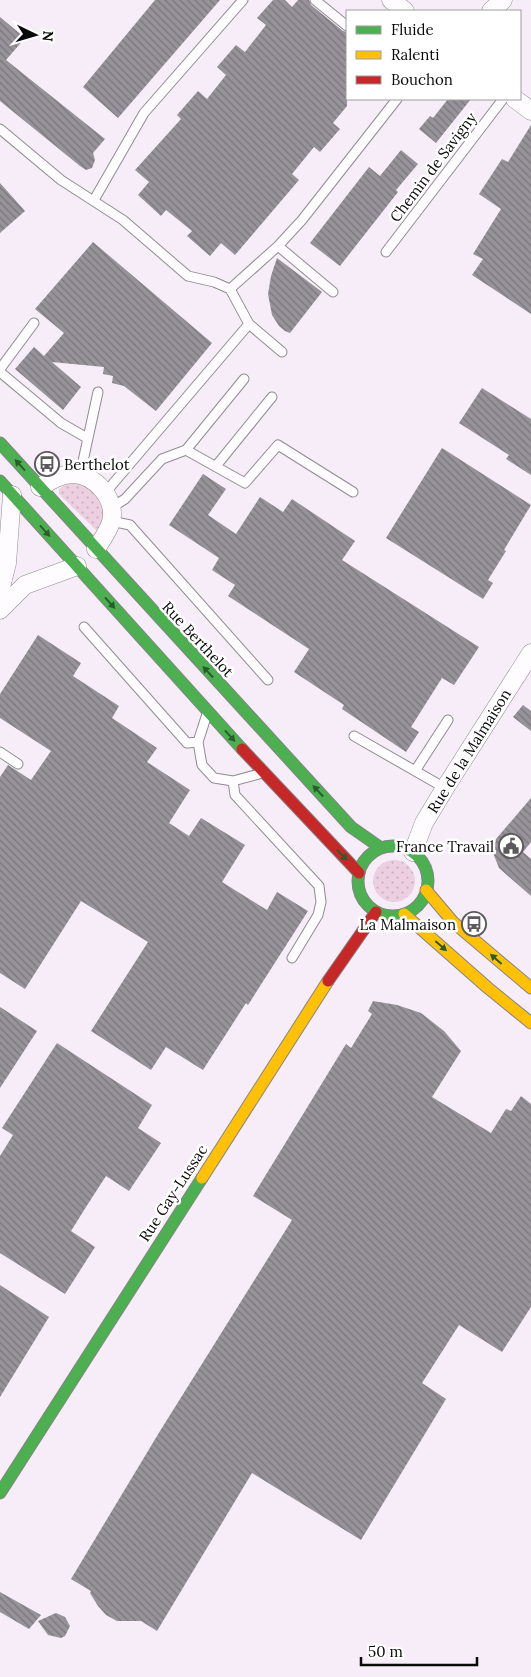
<svg xmlns="http://www.w3.org/2000/svg" width="531" height="1677" viewBox="0 0 531 1677" font-family="Lora,serif">
	<defs>
		<pattern id="grass-dots" width="8" height="8" patternUnits="userSpaceOnUse" patternTransform="scale(1.25)"><rect width="8" height="8" fill="#eccfe0"/><path d="M2 2h.1M6 6h.1" fill="none" stroke="#c9b0bf" stroke-width="1.8" stroke-linecap="round"/></pattern>
		<pattern id="building-back-hatch" width="6" height="6" patternUnits="userSpaceOnUse" patternTransform="scale(1.25)"><rect width="6" height="6" fill="#98939a"/><path d="M-1 5l2 2M0 0l6 6M5-1l2 2" fill="none" stroke="#7a767c"/></pattern>
	</defs>
	<rect width="100%" height="100%" fill="#f6edf8"/>
	<path fill="url(#grass-dots)" d="M72,483C96,483 114,510 96,530L59,494V489L65,485Z
		M373 881a21 21 0 1 1 42 0a21 21 0 1 1-42 0Z"/>
	<path fill="url(#building-back-hatch)" d="M155,0H220L118,118L83,87Z
		M273,0H285L292,7L298,0H309L311,5L343,31L347,32V106L333,123L340,129L320,152L314,147L292,174L299,180L235,255L221,243L210,256L187,236L192,231L166,210L161,216L138,195L149,182L135,170L181,119L177,115L198,91L207,99L226,75L217,67L236,45L245,52L266,25L257,18Z
		M0,17L25,38L6,60L105,139L93,153L95,160L92,168L86,170L80,166L0,101Z
		M448,99H471L436,143L419,129L430,116L433,118Z
		M531,125V314L472,275L483,259L473,254L501,209L479,194L502,159L508,162Z
		M401,150L418,164L396,190L398,192L340,266L310,243L369,167L380,176Z
		M0,183L25,211L0,233Z
		M93,242L212,343L156,411L124,386L112,383L113,376L103,374L104,367L52,362L81,387L63,410L15,369L34,347L44,356L64,333L35,309Z
		M277,258L322,292L290,333L285,331L279,326L272,315L268,294L271,276Z
		M482,388L531,419V475L506,459L509,455L459,423Z
		M442,448L531,505L504,550L506,551L488,580L493,583L483,599L386,538Z
		M203,474L226,489L208,515L236,534L260,497L283,512L292,499L355,541L342,560L479,647L454,685L442,678L411,727L419,732L406,752L342,709L344,705L294,672L309,649L228,596L235,585L212,570L219,558L169,525Z
		M38,635L81,663L73,676L119,706L112,718L157,748L147,762L190,790L169,823L189,836L201,818L245,845L222,882L267,910L277,892L308,911L248,1005L246,1003L203,1070L166,1047L151,1070L91,1031L148,942L81,901L25,989L0,973V777L8,765L31,780L51,751L0,718V694Z
		M523,705L531,711V731L513,717Z
		M531,798V842L523,852L531,859V896L499,868L493,853L496,839Z
		M373,1001L397,1005L421,1013L444,1031L461,1051L432,1097L491,1133L506,1109L511,1111L521,1096L531,1104V1307L502,1352L459,1325L422,1383L446,1399L361,1540L252,1473L157,1631L141,1621H117L106,1615L98,1606L90,1593L91,1591L71,1579L160,1431L292,1220L253,1196L346,1044L351,1048L372,1014L368,1011Z
		M0,1007L37,1031L0,1088Z
		M57,1043L152,1105L138,1128L161,1143L129,1191L106,1176L86,1207L71,1231L95,1247L65,1294L0,1253V1156L13,1135L2,1128Z
		M0,1285L49,1317L0,1397Z
		M0,1592L41,1615L29,1629L0,1612Z
		M56,1613L65,1617L70,1626L65,1636L61,1638L48,1635L38,1621Z"/>
	<g fill="none" stroke-linecap="round" stroke-linejoin="round">
		<defs>
			<path id="lane" d="M315,0L347,26
				M0,129L61,180L123,220L188,276L214,282L230,289L278,246L302,220L397,99
				M94,200L144,113L243,0
				M278,246L333,292
				M386,252L503,99
				M249,324L282,352
				M0,369L34,323
				M0,372L61,423L87,438
				M186,450L244,379
				M216,466L272,397
				M80,475L98,392
				M105,493L249,324L230,289
				M111,508L125,499L162,459L186,450L245,483L278,445L353,492
				M111,521L130,525L268,680
				M84,627L187,743L198,742
				M207,714L198,742L202,765L214,778L233,781L259,774
				M354,736L445,788
				M0,752L18,764
				M415,771L448,720
				M233,781L235,795L319,886L321,902L318,915L292,958"/>
			<path id="street" d="M391,0L405,11
				M491,11L503,0
				M515,99L531,111
				M40,487C50,481 59,475 72,474C95,474 117,499 111,522C108,532 101,541 96,549
				M0,591L7,563L12,495
				M0,610L25,585L77,566
				M413,852L424,823L445,788L531,653"/>
			<path id="fast" d="M0,443L351,827L381,848
				M0,481L242,749
				M358 881a35 35 0 1 1 70 0a35 35 0 1 1-70 0Z
				M0,1493L202,1178"/>
			<path id="slow" d="M426,890L453,922L531,988
				M404,914L488,988L531,1023
				M202,1178L328,981"/>
			<path id="jam" d="M242,749L359,873
				M328,981L376,912"/>
		</defs>
		<use href="#lane" stroke="#908c91" stroke-width="11"/>
		<use href="#street" stroke="#908c91" stroke-width="19"/>
		<use href="#fast" stroke="#868287" stroke-width="13"/>
		<use href="#slow" stroke="#868287" stroke-width="13"/>
		<use href="#jam" stroke="#868287" stroke-width="13"/>
		<use href="#lane" stroke="#fefcfe" stroke-width="9"/>
		<use href="#street" stroke="#fefcfe" stroke-width="18"/>
		<use href="#fast" stroke="#4caf50" stroke-width="11"/>
		<use href="#slow" stroke="#ffc107" stroke-width="11"/>
		<use href="#jam" stroke="#c62828" stroke-width="11"/>
	</g>
	<defs><path id="oneway-solid" d="M-6-.8H1V-3.2L6.5 0L1 3.2V.8H-6Z" transform="scale(1.25)"/></defs>
	<g fill="#2a5c2c">
		<use href="#oneway-solid" transform="translate(20 465) rotate(-132)"/>
		<use href="#oneway-solid" transform="translate(45 531) rotate(48)"/>
		<use href="#oneway-solid" transform="translate(110 603) rotate(48)"/>
		<use href="#oneway-solid" transform="translate(208 672) rotate(-133)"/>
		<use href="#oneway-solid" transform="translate(230 736) rotate(48)"/>
		<use href="#oneway-solid" transform="translate(318 791) rotate(-133)"/>
		<use href="#oneway-solid" transform="translate(342 855) rotate(46)"/>
		<use href="#oneway-solid" transform="translate(441 946) rotate(41)"/>
		<use href="#oneway-solid" transform="translate(496 959) rotate(-139)"/>
	</g>
	<defs>
		<symbol id="bus-ring" viewBox="-11 -11 22 22"><circle r="9.5" fill="#fff" stroke="#5c595d" stroke-width="1.5"/><path d="M-5-6H5V4H4V6H2V4H-2V6H-4V4H-5ZM-3.5-4V0h7V-4ZM-3.5 1.2v1.5H-2V1.2ZM2 1.2v1.5H3.5V1.2Z" fill="#5c595d"/></symbol>
		<symbol id="civic-ring" viewBox="-11 -11 22 22"><circle r="9.5" fill="#fff" stroke="#5c595d" stroke-width="1.5"/><path d="M-.6-6.5H3V-4.5H.6V-3L4-1V1h2V6H-6V1h2V-1L-.6-3ZM-1.2 2.5V6h2.4V2.5Z" fill="#5c595d"/></symbol>
	</defs>
	<g fill-rule="evenodd">
		<use href="#bus-ring" x="33" y="450" width="28" height="28"/>
		<use href="#civic-ring" x="497" y="832" width="28" height="28"/>
		<use href="#bus-ring" x="460" y="910" width="28" height="28"/>
	</g>
	<g text-anchor="middle" dominant-baseline="central" stroke-width="5" stroke-linejoin="round" paint-order="stroke">
		<g font-size="15" fill="#090909" stroke="#fff">
			<text transform="translate(433 167) rotate(-53)">Chemin de Savigny</text>
			<text transform="translate(198 639) rotate(47)">Rue Berthelot</text>
			<text transform="translate(469 751) rotate(-58)">Rue de la Malmaison</text>
			<text transform="translate(173 1193) rotate(-57)">Rue Gay-Lussac</text>
		</g>
		<g font-size="15" fill="#090909" stroke="#fff" text-anchor="end">
			<text x="64" y="464" text-anchor="start">Berthelot</text>
			<text x="494" y="846">France Travail</text>
			<text x="456" y="924">La Malmaison</text>
		</g>
	</g>
	<rect x="346" y="10" width="175" height="90" fill="#ffffff" stroke="#9d9d9d"/>
	<rect x="356" y="26" width="25" height="8" fill="#4caf50" stroke="#9d9d9d"/>
	<text x="391" y="35" font-size="15" fill="#090909">Fluide</text>
	<rect x="356" y="51" width="25" height="8" fill="#ffc107" stroke="#9d9d9d"/>
	<text x="391" y="60" font-size="15" fill="#090909">Ralenti</text>
	<rect x="356" y="76" width="25" height="8" fill="#c62828" stroke="#9d9d9d"/>
	<text x="391" y="85" font-size="15" fill="#090909">Bouchon</text>
	<g transform="translate(35 35) rotate(95)" stroke="#ffffff" stroke-width="4" paint-order="stroke">
	<path d="M0-4L9 19L0 12L-9 19Z" fill="#090909"/>
	<text y="-8" font-size="14" font-weight="bold" text-anchor="middle" fill="#090909">N</text>
	</g>
	<path d="M361 1657v8h116v-8" fill="none" stroke="#090909" stroke-width="2.5"/>
	<text x="368" y="1657" font-size="15" fill="#090909" stroke="#ffffff" stroke-width="4" paint-order="stroke">50 m</text>
</svg>
